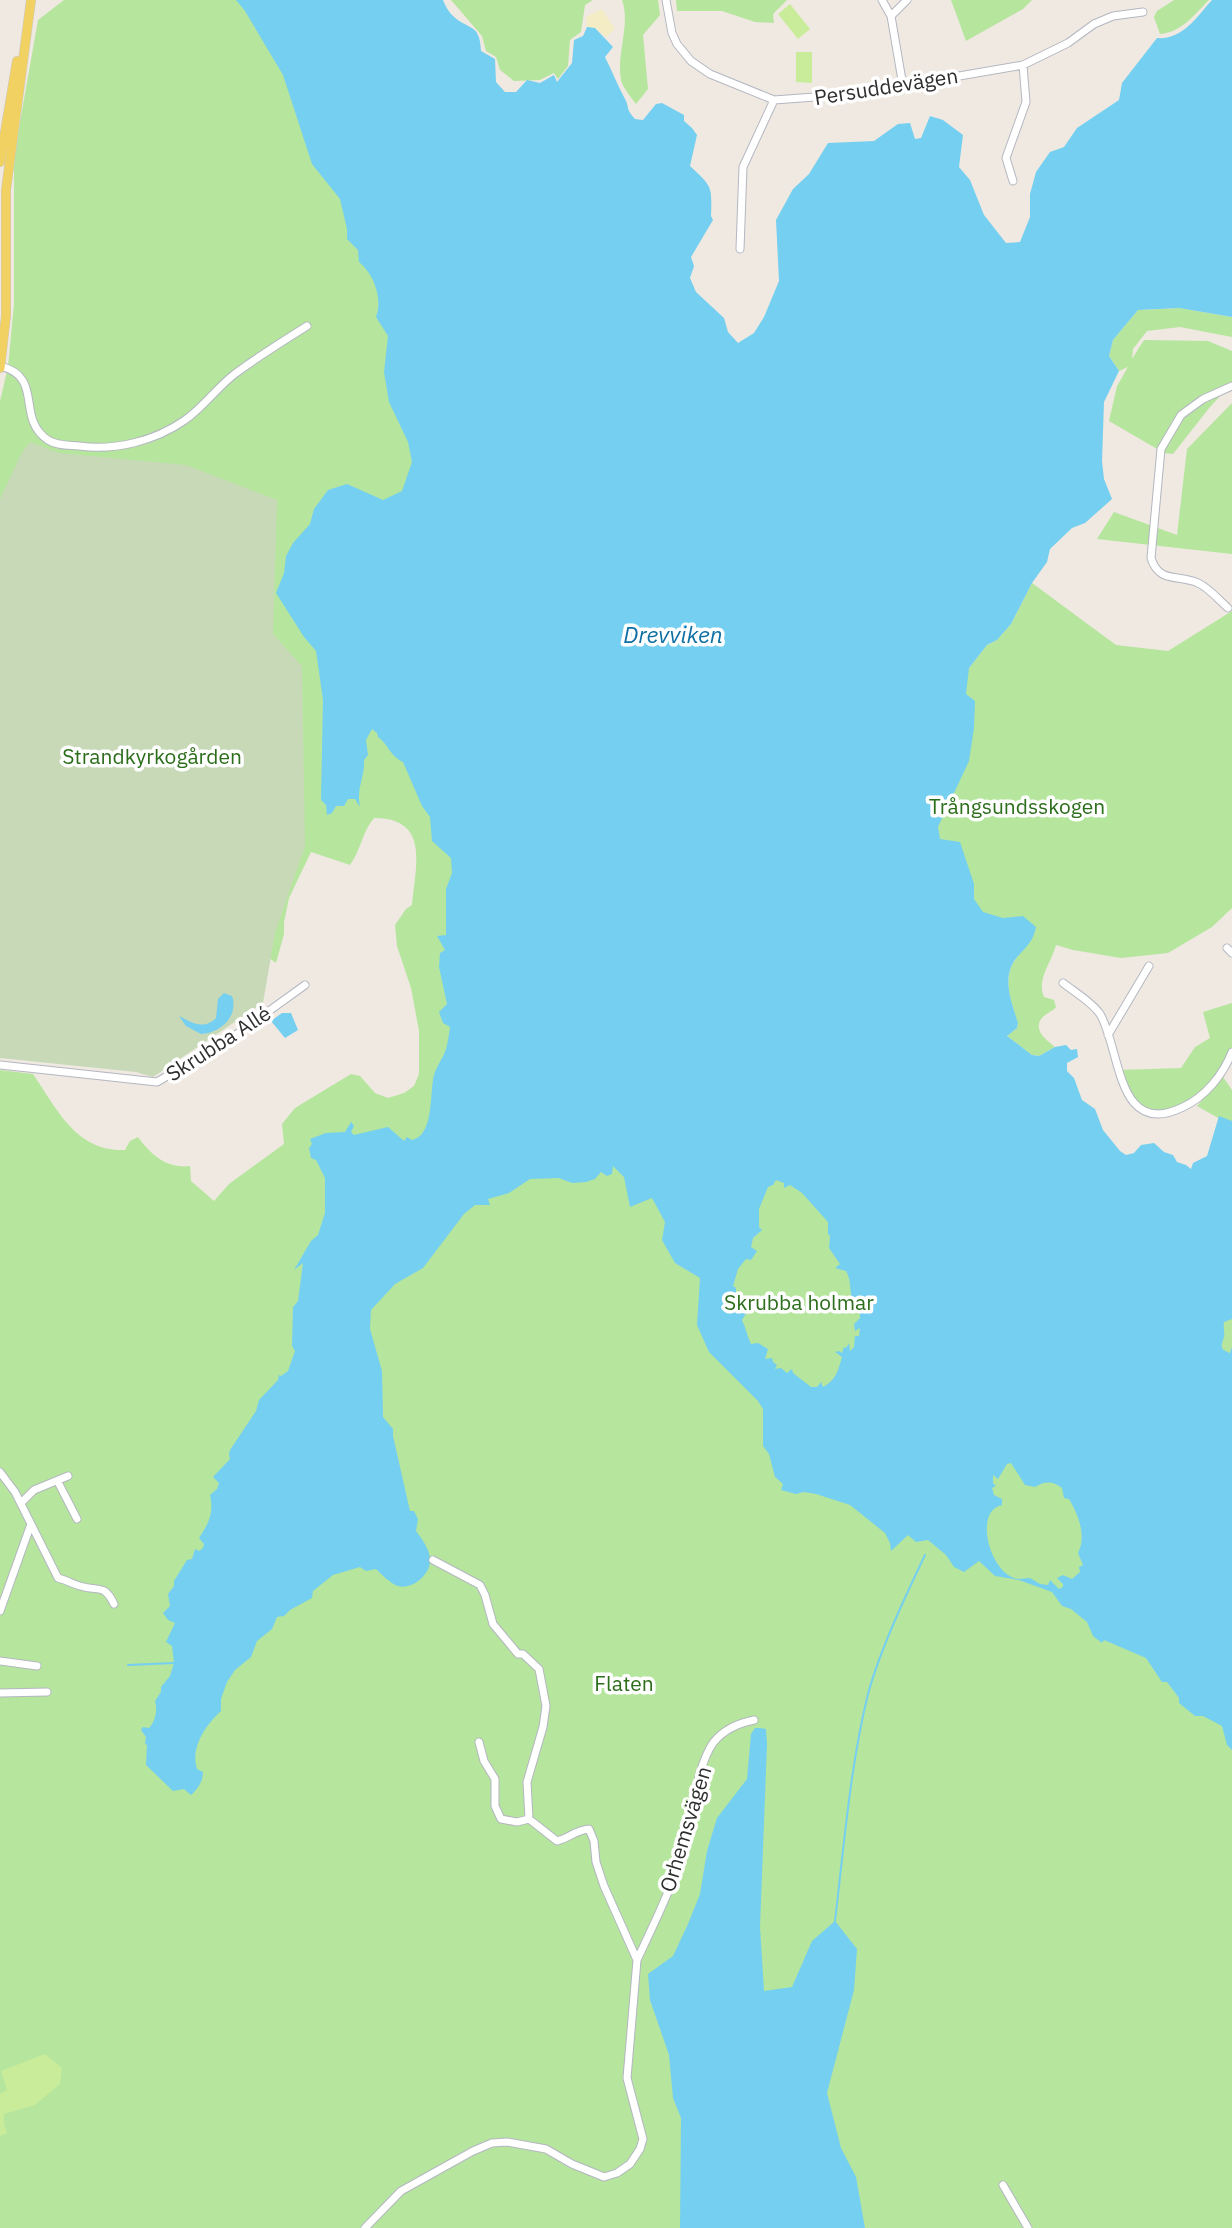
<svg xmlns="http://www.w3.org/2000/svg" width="1232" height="2228" viewBox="0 0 1232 2228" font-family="'IBM Plex Sans',sans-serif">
	<rect width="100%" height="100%" fill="#efe9e1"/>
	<path fill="#b6e59e" d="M64,0H341L1043,1332L1199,1218L1220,1119L1197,1106L1223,1077L1232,1090V2228H0V1070L33,1074C57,1109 76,1152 125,1150L130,1141L138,1137C151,1155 167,1169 190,1166L191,1181L214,1201L229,1184L284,1144L282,1124L295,1108L351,1074L360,1076L375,1093L388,1098L404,1093L414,1086L419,1074V1031L411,988L397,946L395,925L406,909L412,905C415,867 431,818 374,818C362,832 361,850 350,865L311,852L289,898L284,922V934L276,963L243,939L0,882V401L8,367L14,304V156L38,20Z
		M451,0H593L585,5L581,32L570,40L568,66L558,79L554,73L540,80L514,81L500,70L496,57L486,51L482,36Z
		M622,0H658L660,15L643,35L648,89L636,104C631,97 623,88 621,80C616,53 631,25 622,0Z
		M676,0H787L773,14L774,23L755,22L722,11H677Z
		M951,0H1032L1023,9L966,41Z
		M1174,0H1209C1194,15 1182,32 1160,34L1154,17L1157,11Z
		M1179,308L1232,317V337L1180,327L1147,331L1133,349L1132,359L1144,340L1208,341L1232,351V383L1210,407L1173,454L1164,453L1109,421L1117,386L1128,367L1119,371L1109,356L1113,340L1138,310Z
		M1232,403V554L1097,539L1114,512L1177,535L1187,449Z
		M1032,583L1116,645L1168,651L1232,611V908L1212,927L1168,953L1121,958L1073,950L1056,945C1052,962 1036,979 1044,997L1054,1000L1056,1007C1052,1012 1046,1013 1042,1018C1032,1030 1047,1040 1055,1047L1039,1056L1032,1055L1007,1036L1017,1028L1018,1024C1011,1001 1001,977 1017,957L892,923L969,668L987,645L997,640L1011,624Z
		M1232,1003V1052L1228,1064L1198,1098L1163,1115L1140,1109L1118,1070L1181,1068L1195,1047L1210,1038L1203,1012Z"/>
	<path fill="#f3ecc5" d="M602,9L615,29L606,37L595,28L587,27L586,17Z"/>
	<path fill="#c8d9b8" d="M30,442L59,453L186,465L277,500L273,634L302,666L305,846L275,933L263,1003L153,1077L136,1072L0,1058V499L21,454Z"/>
	<path fill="#c9ec9a" d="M790,4L810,29L798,39L778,14Z
		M796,52H812V83L796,82Z
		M45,2054L62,2068L60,2084L35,2105L4,2114V2125L7,2133L0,2136V2094L7,2090L1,2071Z"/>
	<path fill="#75cff0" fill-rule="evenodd" d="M236,0H443C445,5 448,11 452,15C468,31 480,22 481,51L495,59L496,82L505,92H516L527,80L540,83L554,75L557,82L572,63L574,40L583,36L587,27L595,28L613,47L605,57C612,71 618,86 625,99C630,108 625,108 635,119L643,120L656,104L662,103L684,115V121L692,128L697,135L690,166C712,187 712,185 711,216L713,220L691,257L694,266L690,278L696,292L724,318L728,332L738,343L754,333L764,317L779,281L776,220L793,189L809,174L828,143L874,141L898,124L910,123L915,139L921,138L930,116L943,120L963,135L959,167L970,180L984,215L1006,243L1020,242L1030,217V194L1036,172L1050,152L1064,147L1077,128L1119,100L1122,83L1157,38C1182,40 1196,18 1212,0H1232V317L1179,308L1138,310L1113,340L1109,356L1119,371L1104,402L1102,461L1104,479L1112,499L1085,523L1072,528L1050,549L1047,562L1032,583L1011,624L997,640L987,645L969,668L966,694L975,701L974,728L969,761L938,827L940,839L960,842L974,884V899L983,912L1003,918L1023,916L1036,927C1033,941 1028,945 1019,955C1000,975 1011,1000 1018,1023L1017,1028L1007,1036L1032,1055L1039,1056L1055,1047L1066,1045L1071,1050L1077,1049L1078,1057L1067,1063V1071L1074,1078L1082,1100L1095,1109L1103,1130L1120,1151L1126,1155L1134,1153L1141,1145L1154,1143L1164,1152L1173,1155L1177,1162L1186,1165L1191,1169L1193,1163L1207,1156L1219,1116L1232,1121V1319L1224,1322C1223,1326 1225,1334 1224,1337C1221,1346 1219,1349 1230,1353L1232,1347V1750L1227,1745L1222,1726L1203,1716H1195L1179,1703V1698L1167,1682H1162L1146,1658L1104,1640L1102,1643L1093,1636L1087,1622L1071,1609L1062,1606L1052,1592L1019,1580L995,1576L979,1561L964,1572L954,1567L946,1555L928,1540L916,1542L908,1535L891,1551L890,1543L885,1533L850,1505L816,1494L804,1492L796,1494L781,1490L783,1484L775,1477L769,1454L763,1446V1409L758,1401L709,1352L697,1325L700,1278L675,1263L662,1240L665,1222L652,1198L630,1207L624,1177L613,1166L612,1174L607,1176L601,1172L595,1179L586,1182L572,1183L559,1178L530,1179L509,1193L488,1199L490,1205H475L464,1214L423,1268L395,1284L371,1310L370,1329L382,1371L383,1417L393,1429V1436L410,1511H414L418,1519L416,1531C422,1539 431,1551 430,1561C430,1575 412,1590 398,1586C391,1584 381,1574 376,1569L366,1571L360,1567L333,1575L313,1591L312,1598L290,1610L284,1616L277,1617L272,1629L257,1641L251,1657L235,1670L227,1682L221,1699V1711C206,1725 190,1747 197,1769L203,1772C203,1781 198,1789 191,1795L184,1789L173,1791L146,1765L147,1745L145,1744L146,1737L141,1730L143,1727L149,1728C155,1722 158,1710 155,1701L161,1692V1687L170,1676L174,1663L172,1646L166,1642L175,1623L168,1620L163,1613L170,1606L168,1594L174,1586V1581L187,1560L192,1559L195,1549L199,1551L203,1548L204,1544L199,1538C209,1523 214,1513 210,1495L217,1489L219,1483L213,1477L230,1459L229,1454L230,1450L256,1411L259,1400L278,1380L279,1375L281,1376L288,1371L295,1351L292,1346L293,1307L298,1301L303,1263L294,1270L311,1241L318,1235L325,1213V1178L316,1160L311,1158L309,1148L312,1144L310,1139L326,1133L345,1132L351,1122L354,1126L351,1132L354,1135L388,1127L404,1141L407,1137L412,1140C433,1136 430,1097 433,1080C434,1069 443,1059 446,1049C448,1042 449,1034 450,1027L443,1023L439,1012L447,1004L439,967L440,953L445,950L437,936L446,935V889L452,873L451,858L432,841L430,817L422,806L403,762C389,755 389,745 378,737L377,733L372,729L366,740L368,755L364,760C365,778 356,788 360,807L355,799H348L344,806H336L332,813L327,815L326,805L321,800L323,700L316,651L304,637L276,593L284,573L286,556L293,543L310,524L314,509L328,490L347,484L383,500L402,491L412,462L408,442L389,402L384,372L388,336L376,317C383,299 374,274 359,262L358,250L347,239V229L340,199L312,164L283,75L245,11ZM776,1180L784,1183V1188L790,1185L802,1193L828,1222V1234L830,1236L829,1248L840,1264L835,1268L846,1271C852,1281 849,1292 853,1303L859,1305L860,1318L854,1324L855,1331L860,1328L859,1336H855L854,1347L850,1351L849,1343L846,1348L844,1347L842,1353L839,1351L835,1352L842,1357C838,1371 836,1380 823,1387L821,1382L817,1387H811L793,1373L792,1369L787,1373L781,1368L775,1369L777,1365L773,1362L772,1358L765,1359L768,1349L758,1343L751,1344C747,1336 746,1328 742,1320L750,1307L747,1304L742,1312L735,1311L730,1301L736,1294V1288L733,1286L738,1269L746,1259L751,1260L757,1251L751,1247L753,1238L762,1230L759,1227V1209L768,1187L773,1185ZM1011,1463L1025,1485L1035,1487C1046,1481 1052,1481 1062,1488L1064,1498L1069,1499C1078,1514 1087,1536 1078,1553L1083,1565L1079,1567L1080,1572L1072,1579L1063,1575L1057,1578L1063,1584V1587L1059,1589L1050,1580L1048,1585L1040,1584L1030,1578C1026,1578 1023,1579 1019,1579C991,1577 972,1511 1002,1505V1499L994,1495L992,1488L996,1486L993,1483V1475L998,1479L1007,1464Z
		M224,993L232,996C239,1017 220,1033 201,1034L186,1026L179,1016C192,1023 204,1030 216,1018L218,999Z
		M282,1013H291L298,1030L285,1038L271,1021Z
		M760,1728L766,1729L767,1744L760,1927L764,1991L792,1987L812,1941L835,1921L857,1949L854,1990L827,2093L841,2148L856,2177L865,2228H680L681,2118L673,2098L669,2055L650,2000L648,1974L673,1956L688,1924L700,1894L707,1851L717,1818L747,1779L751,1734L755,1728Z"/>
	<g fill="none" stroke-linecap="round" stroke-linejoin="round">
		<path stroke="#75cff0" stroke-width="2" d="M128,1665L174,1663
			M835,1921C844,1846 850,1767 868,1694C880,1650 905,1597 925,1555"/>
		<defs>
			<path id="minor" d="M666,0L672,33L677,44L691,61L710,74L774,100L855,94L1023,65L1068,43L1094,24L1113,16L1143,12
				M882,0L891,16L903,86
				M891,16L907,0
				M1013,181L1006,158L1026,102L1023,65
				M740,249L743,167L774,100
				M0,366C45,377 15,418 48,440C57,446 69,445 79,446C115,451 155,441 185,420C204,407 218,386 236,373C259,356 283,341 307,326
				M1228,608C1219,600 1209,588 1198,583C1179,574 1159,584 1151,558L1161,449L1181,415L1203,399L1232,386
				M1227,948L1232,953
				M1063,983C1073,991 1092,1002 1100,1014C1121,1049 1116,1140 1183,1107C1205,1097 1223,1075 1232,1052
				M1108,1035L1149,966
				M0,1065L157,1082L230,1039L305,985
				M0,1472L15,1492L58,1578C66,1580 73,1584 80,1586C99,1592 104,1583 114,1604
				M58,1482L77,1519
				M21,1503L34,1490L68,1476
				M0,1611L31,1524
				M0,1661L37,1666
				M0,1693L47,1692
				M479,1742L484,1761L495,1779V1806L501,1819L517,1822L529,1819
				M637,1960C653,1926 670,1892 681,1856C691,1825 695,1769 713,1743C723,1730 739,1723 754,1720
				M1003,2185L1028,2228
				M365,2228L401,2191L473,2151L492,2143L507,2142L546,2149L572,2164L604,2177L617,2173L630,2164L640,2149L643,2139L627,2078L637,1960L604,1886L596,1862L594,1841L589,1829C576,1830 569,1838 557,1841L529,1819L527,1782L543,1727L546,1706L539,1669L523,1654H518L493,1624L485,1595L480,1585L433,1560"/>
			<path id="major" d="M0,162L17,61
				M0,368L6,316V190L31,0"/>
		</defs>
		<use href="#minor" stroke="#b4b7c1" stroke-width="9"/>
		<use href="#major" stroke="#c9c9c9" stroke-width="10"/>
		<use href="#minor" stroke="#fff" stroke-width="7"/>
		<use href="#major" stroke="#f2d163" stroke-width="9"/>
	</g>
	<g text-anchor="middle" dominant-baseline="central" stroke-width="7" stroke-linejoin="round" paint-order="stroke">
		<g font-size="21" fill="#2e2e2e" stroke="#fff">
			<text transform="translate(886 86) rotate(-9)">Persuddevägen</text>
			<text transform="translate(218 1043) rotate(-33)">Skrubba Allé</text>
			<text transform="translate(685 1829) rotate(-73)">Orhemsvägen</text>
		</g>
		<g font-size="21" fill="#2c6e1b" stroke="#fff">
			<text x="152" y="756">Strandkyrkogården</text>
			<text x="1017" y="806">Trångsundsskogen</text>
			<text x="799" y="1302">Skrubba holmar</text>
			<text x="624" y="1683">Flaten</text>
		</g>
		<g font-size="23" font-style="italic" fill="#0d6fa3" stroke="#fff">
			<text x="673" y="634">Drevviken</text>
		</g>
	</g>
</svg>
